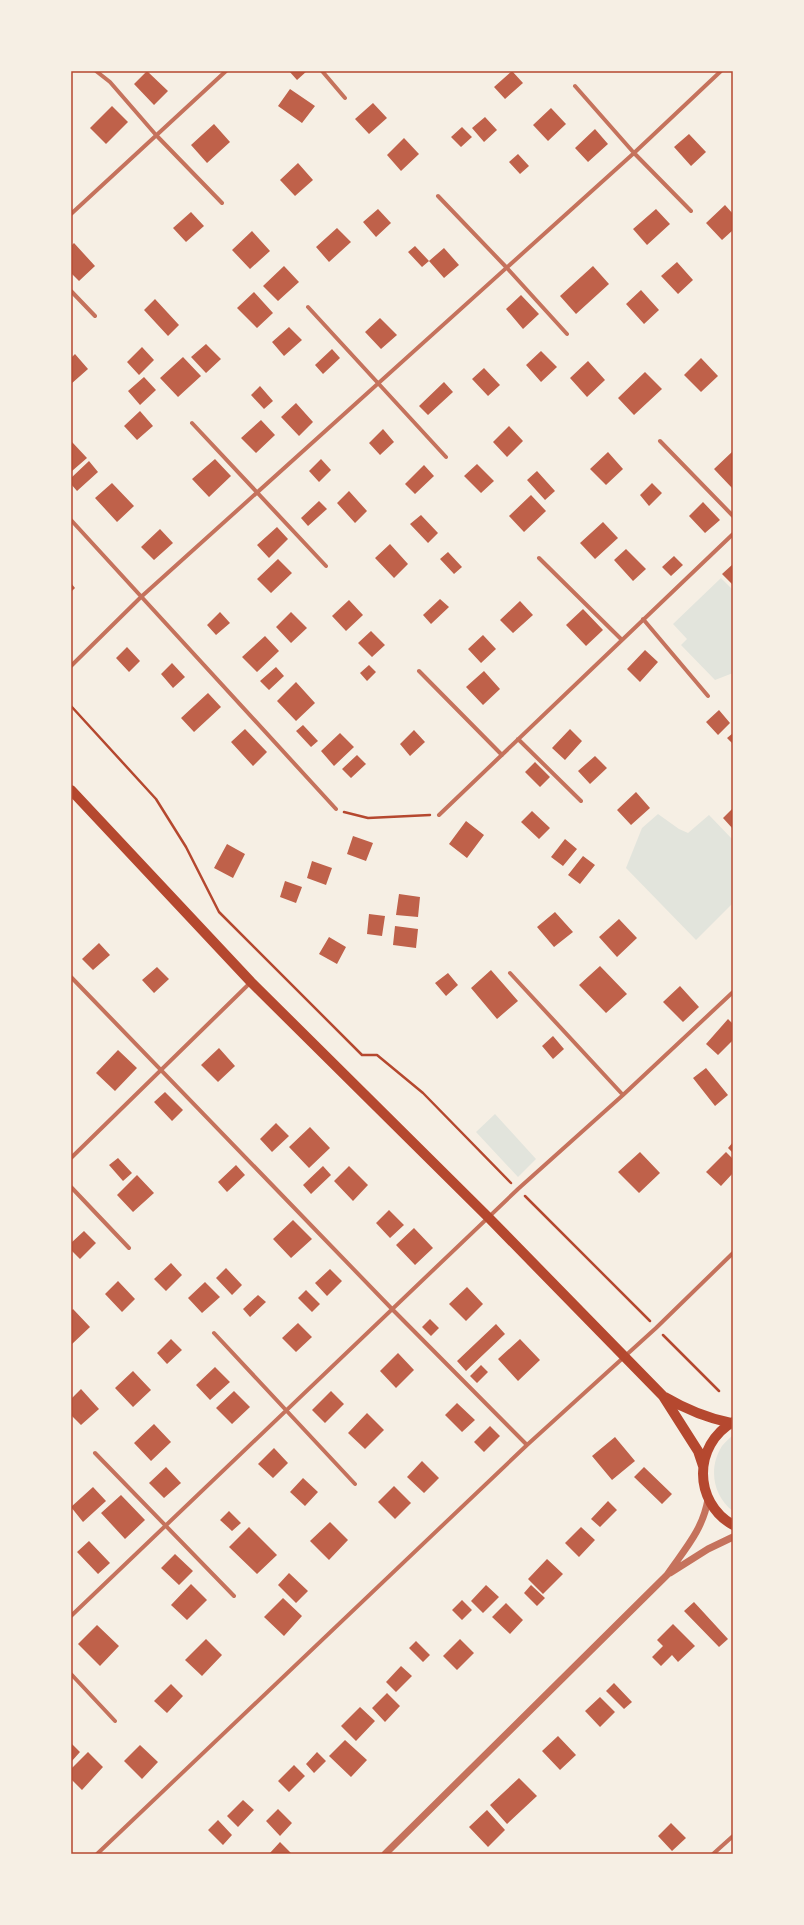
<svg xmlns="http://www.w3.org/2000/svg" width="804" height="1925" viewBox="0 0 804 1925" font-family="Merriweather,serif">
	<rect width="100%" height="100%" fill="#f6efe4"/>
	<path fill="#e2e4dc" d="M721,578L733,590V673L715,680L681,645L687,639L673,624Z
		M658,814L679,829L688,833L709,815L733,840V903L696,940L626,868L642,828Z
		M495,1114L536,1159L518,1177L476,1132Z
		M733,1435V1511C713,1496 708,1468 722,1446C725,1442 729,1439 733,1435Z"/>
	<path fill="#bf614a" d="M147,71L168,91L154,105L134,84Z
		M289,71H307L297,80Z
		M512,71L523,83L505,99L494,87Z
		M290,89L315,106L302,123L278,106Z
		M373,103L387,118L369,134L355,119Z
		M112,106L128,122L106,144L90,128Z
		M551,108L566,124L548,141L533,125Z
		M485,117L497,130L484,142L472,128Z
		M214,124L230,142L207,163L191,145Z
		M462,127L472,137L461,147L451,137Z
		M595,129L608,144L588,162L575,148Z
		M689,134L706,152L691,166L674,147Z
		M404,138L419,154L401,171L387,155Z
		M518,154L529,166L520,174L509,162Z
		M298,163L313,180L295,196L280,180Z
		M725,205L733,214V230L722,240L706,223Z
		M378,209L391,223L376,237L363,222Z
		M656,209L670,224L647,245L633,229Z
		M191,212L204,226L186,242L173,228Z
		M337,228L351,242L329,262L316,247Z
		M252,231L270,251L250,269L232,250Z
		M74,243L95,266L79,281L71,273V246Z
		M415,246L429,261L422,267L408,252Z
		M444,248L459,265L444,278L429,261Z
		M677,262L693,280L678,294L661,276Z
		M284,266L299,282L278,301L263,286Z
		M593,266L609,284L576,314L560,296Z
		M641,290L659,310L644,324L626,304Z
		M254,292L273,313L257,328L237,308Z
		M521,295L539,314L523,329L506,309Z
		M155,299L179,325L168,336L144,310Z
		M380,318L397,335L381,349L365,332Z
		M289,327L302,340L284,356L272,342Z
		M206,344L221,359L206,373L191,357Z
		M142,347L154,360L139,375L127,362Z
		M332,349L340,358L323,374L315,365Z
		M541,351L557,367L541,382L526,365Z
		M75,354L88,369L71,384V358Z
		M183,357L201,376L178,397L160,378Z
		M701,358L718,376L701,392L684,375Z
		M588,361L605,380L587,397L570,378Z
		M484,368L500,385L488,396L472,379Z
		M645,372L662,389L634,415L618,398Z
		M144,377L156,390L140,405L128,391Z
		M444,382L453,392L428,415L419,406Z
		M260,386L273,401L264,409L251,395Z
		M296,403L313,422L299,436L281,417Z
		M140,411L153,426L137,440L124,426Z
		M261,420L275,435L256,453L241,438Z
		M509,426L523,441L507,457L493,442Z
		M383,429L394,442L380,455L369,443Z
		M72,442L87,458L72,471L71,443Z
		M733,451V486L732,488L714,469Z
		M608,452L623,469L606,485L590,469Z
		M215,459L231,476L209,497L192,479Z
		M321,459L331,470L319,482L309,471Z
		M89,461L98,472L77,491L71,484V478Z
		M477,464L494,481L481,493L464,476Z
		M424,465L434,476L415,494L405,484Z
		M537,471L555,491L545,500L527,480Z
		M112,483L134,506L117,522L95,498Z
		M652,483L662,493L649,506L640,495Z
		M349,491L367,511L355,523L337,503Z
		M531,495L546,511L524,532L509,516Z
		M319,501L327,509L308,526L301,518Z
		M703,502L720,520L705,533L689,516Z
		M421,515L438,533L428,543L410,524Z
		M603,522L618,538L595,559L580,543Z
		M277,527L288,539L269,558L257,545Z
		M160,529L173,543L154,560L141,547Z
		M390,544L408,564L394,578L375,558Z
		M626,549L646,569L633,581L614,560Z
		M448,552L462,567L454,574L440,559Z
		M674,556L683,565L671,576L662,567Z
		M278,559L292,573L271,593L257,579Z
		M733,564V583L732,584L722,574Z
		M71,583L75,588L71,592Z
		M440,599L449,607L431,624L423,615Z
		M349,600L363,615L346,631L332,616Z
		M520,601L533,615L513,633L500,620Z
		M583,609L603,630L586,646L566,625Z
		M220,612L230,623L216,635L207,625Z
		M291,612L307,628L291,643L276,627Z
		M371,631L385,645L372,657L358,643Z
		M483,635L496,649L481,663L468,649Z
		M265,636L279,651L257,672L242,657Z
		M127,647L140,661L129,672L116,658Z
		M645,650L658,662L640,682L627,669Z
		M172,663L185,677L173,688L161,674Z
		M369,665L376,672L367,681L360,673Z
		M276,667L284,676L269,690L260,681Z
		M484,671L500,689L483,705L466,687Z
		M296,682L315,703L296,721L277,701Z
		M208,693L221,707L194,732L181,718Z
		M719,710L730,723L718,735L706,722Z
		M303,725L318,741L311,747L296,731Z
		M245,729L267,752L253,766L231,742Z
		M570,729L582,741L565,760L552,748Z
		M414,730L425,742L410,756L400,744Z
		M340,733L354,747L334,766L321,751Z
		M733,733V744L727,738Z
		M357,755L366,764L351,778L342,769Z
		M595,756L607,768L590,784L578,771Z
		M535,762L550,777L540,787L525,772Z
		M636,792L650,808L631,825L617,810Z
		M733,808V829L723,818Z
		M532,811L550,828L539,839L521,822Z
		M466,821L484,835L467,858L449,844Z
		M353,836L373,843L366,861L347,854Z
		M565,839L577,849L563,866L551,857Z
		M227,844L245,854L233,878L214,868Z
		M583,856L595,865L580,884L568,875Z
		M312,861L332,868L326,885L307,878Z
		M285,881L302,887L296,903L280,897Z
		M399,894L420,897L418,917L396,915Z
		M555,912L573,932L554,947L537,927Z
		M369,914L385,916L382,936L367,934Z
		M619,919L637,938L617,957L599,937Z
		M395,926L418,929L416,948L393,945Z
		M329,937L346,947L337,964L319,954Z
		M99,943L110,955L93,970L82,959Z
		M600,966L627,994L606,1013L579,985Z
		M157,967L169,979L154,993L142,980Z
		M491,970L518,1001L497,1019L471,988Z
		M448,973L458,985L446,996L435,983Z
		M680,986L699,1007L683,1022L663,1002Z
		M728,1019L733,1024V1040L718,1055L706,1044Z
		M553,1036L564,1049L553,1059L542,1046Z
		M219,1048L235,1066L218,1082L201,1065Z
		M118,1050L137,1068L115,1091L96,1073Z
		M706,1068L728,1095L715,1106L693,1078Z
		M165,1092L183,1110L172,1121L154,1102Z
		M276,1123L289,1136L272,1152L260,1139Z
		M310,1127L330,1148L309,1168L289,1147Z
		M733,1142V1153L728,1148Z
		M640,1152L660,1173L639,1193L618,1172Z
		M726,1152L733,1159V1173L721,1186L706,1172Z
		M118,1158L132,1173L123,1181L109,1165Z
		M236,1165L245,1175L227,1192L218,1182Z
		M323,1166L331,1175L311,1194L303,1185Z
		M349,1166L368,1185L353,1201L334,1181Z
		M137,1175L154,1193L133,1212L117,1195Z
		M389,1210L404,1225L390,1238L376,1223Z
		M293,1220L312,1239L291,1258L273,1239Z
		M414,1228L433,1248L415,1265L396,1245Z
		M84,1231L96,1243L80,1259L71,1250V1243Z
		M171,1263L182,1275L166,1291L154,1279Z
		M226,1268L242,1285L232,1295L216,1278Z
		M330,1269L342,1281L327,1296L315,1283Z
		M118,1281L135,1299L122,1312L105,1294Z
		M205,1282L220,1297L202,1313L188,1298Z
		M467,1287L483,1304L466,1321L449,1304Z
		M306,1290L320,1304L312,1312L298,1298Z
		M258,1295L266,1302L250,1317L243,1309Z
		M73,1309L90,1327L71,1345V1311Z
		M430,1319L439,1328L431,1336L422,1327Z
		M298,1323L312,1337L296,1352L282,1338Z
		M496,1324L505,1334L466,1371L457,1361Z
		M171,1339L182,1350L167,1364L157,1353Z
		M520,1339L540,1360L518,1381L498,1359Z
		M398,1353L414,1370L396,1388L380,1371Z
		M481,1365L488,1372L477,1383L470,1376Z
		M215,1367L230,1382L210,1400L196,1385Z
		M133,1371L151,1390L133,1407L115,1388Z
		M81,1389L99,1409L81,1425L71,1415V1399Z
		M234,1391L250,1407L232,1424L216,1408Z
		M331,1391L344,1404L325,1423L312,1410Z
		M457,1403L475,1420L462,1432L445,1415Z
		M367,1413L384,1430L365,1449L348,1433Z
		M154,1424L171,1442L151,1461L134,1443Z
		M490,1426L500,1436L484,1452L474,1442Z
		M615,1437L635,1461L612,1480L592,1456Z
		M274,1448L288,1463L273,1478L258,1464Z
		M422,1461L439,1478L424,1493L407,1477Z
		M166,1467L181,1483L164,1498L149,1483Z
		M644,1467L672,1494L662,1504L634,1477Z
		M303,1478L318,1492L305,1506L290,1492Z
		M394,1486L411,1503L395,1519L378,1502Z
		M93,1487L106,1501L83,1522L71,1507Z
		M121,1495L145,1520L125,1539L101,1513Z
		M608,1501L617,1510L600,1527L591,1519Z
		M229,1511L241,1523L232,1531L220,1520Z
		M330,1522L348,1540L329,1560L310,1541Z
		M249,1527L277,1555L257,1574L229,1547Z
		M581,1527L595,1540L579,1557L565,1543Z
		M89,1541L110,1563L98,1574L77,1552Z
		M175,1554L193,1571L179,1585L161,1568Z
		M547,1559L563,1574L543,1594L528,1579Z
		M289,1573L308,1591L296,1603L278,1585Z
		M191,1584L207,1600L187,1620L171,1605Z
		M486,1585L499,1597L483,1613L471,1601Z
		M531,1585L545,1598L537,1606L524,1593Z
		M283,1598L302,1616L284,1636L264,1617Z
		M462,1600L472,1610L462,1620L452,1610Z
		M694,1602L728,1639L719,1647L684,1611Z
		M506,1603L523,1620L510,1634L492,1617Z
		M673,1624L695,1646L678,1662L672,1655L661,1666L652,1657L663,1646L657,1640Z
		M97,1625L119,1646L100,1666L78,1644Z
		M206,1639L222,1655L202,1676L185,1660Z
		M460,1639L474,1653L457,1670L443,1656Z
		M416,1641L430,1655L423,1662L409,1648Z
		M401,1666L412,1676L396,1692L386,1682Z
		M614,1683L632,1702L624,1709L606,1691Z
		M171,1684L183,1696L167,1713L154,1701Z
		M387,1693L400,1706L385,1722L372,1708Z
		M600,1697L615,1712L600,1727L585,1711Z
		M360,1707L375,1721L356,1741L341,1726Z
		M558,1736L576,1755L560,1770L542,1751Z
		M345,1740L367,1760L351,1777L329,1756Z
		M71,1743L80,1752L71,1762Z
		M140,1745L158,1762L142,1779L124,1761Z
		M88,1752L103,1767L82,1790L71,1779V1769Z
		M317,1752L326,1761L314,1773L306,1764Z
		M294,1765L305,1776L289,1792L278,1781Z
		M519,1778L537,1796L507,1824L490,1805Z
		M243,1800L254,1810L238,1827L227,1816Z
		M278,1809L292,1823L280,1836L266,1821Z
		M487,1810L505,1830L488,1847L469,1827Z
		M218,1820L232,1835L223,1845L208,1830Z
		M671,1823L686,1838L672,1851L658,1836Z
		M280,1842L292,1854H269Z"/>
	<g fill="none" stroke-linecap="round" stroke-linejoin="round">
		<path stroke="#b5482f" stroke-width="2.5" d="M71,706L156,799L186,847L219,912L362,1055H377L423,1093L511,1183
			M344,812L368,818L430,815
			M525,1196L650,1321
			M663,1335L719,1391"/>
		<path stroke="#c5725c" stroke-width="4" d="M96,71L110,82L156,135L222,203
			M322,71L345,98
			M575,86L634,153L691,211
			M438,196L507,268L567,334
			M71,214L226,71
			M71,291L95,316
			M308,307L446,457
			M192,423L326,566
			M660,441L733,516
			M71,520L336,809
			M539,558L622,640
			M643,619L708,696
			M71,666L141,597L634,153L721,71
			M419,671L502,755
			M518,739L581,801
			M439,815L733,534
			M510,973L623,1095
			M71,977L393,1310L527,1445
			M71,1158L251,982
			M71,1187L129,1248
			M214,1333L355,1484
			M95,1453L234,1596
			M71,1616L518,1189L623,1095L733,992
			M71,1674L115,1721
			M97,1854L527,1445L656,1328L733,1253
			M713,1854L733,1836"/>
		<path stroke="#c5725c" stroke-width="7" d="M670,1573L708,1549L733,1537
			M385,1854L667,1575C684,1550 703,1530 708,1499"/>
		<path stroke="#b5482f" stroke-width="10" d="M71,790L251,982L489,1218L663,1396L698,1451L703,1466
			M665,1397C687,1410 707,1418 731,1423
			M733,1422C693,1445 693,1502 733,1525"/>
	</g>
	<rect width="804" height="1925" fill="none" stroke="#f6efe4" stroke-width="144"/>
	<rect x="72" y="72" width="660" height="1781" fill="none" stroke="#b5482f" stroke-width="1.5"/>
</svg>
